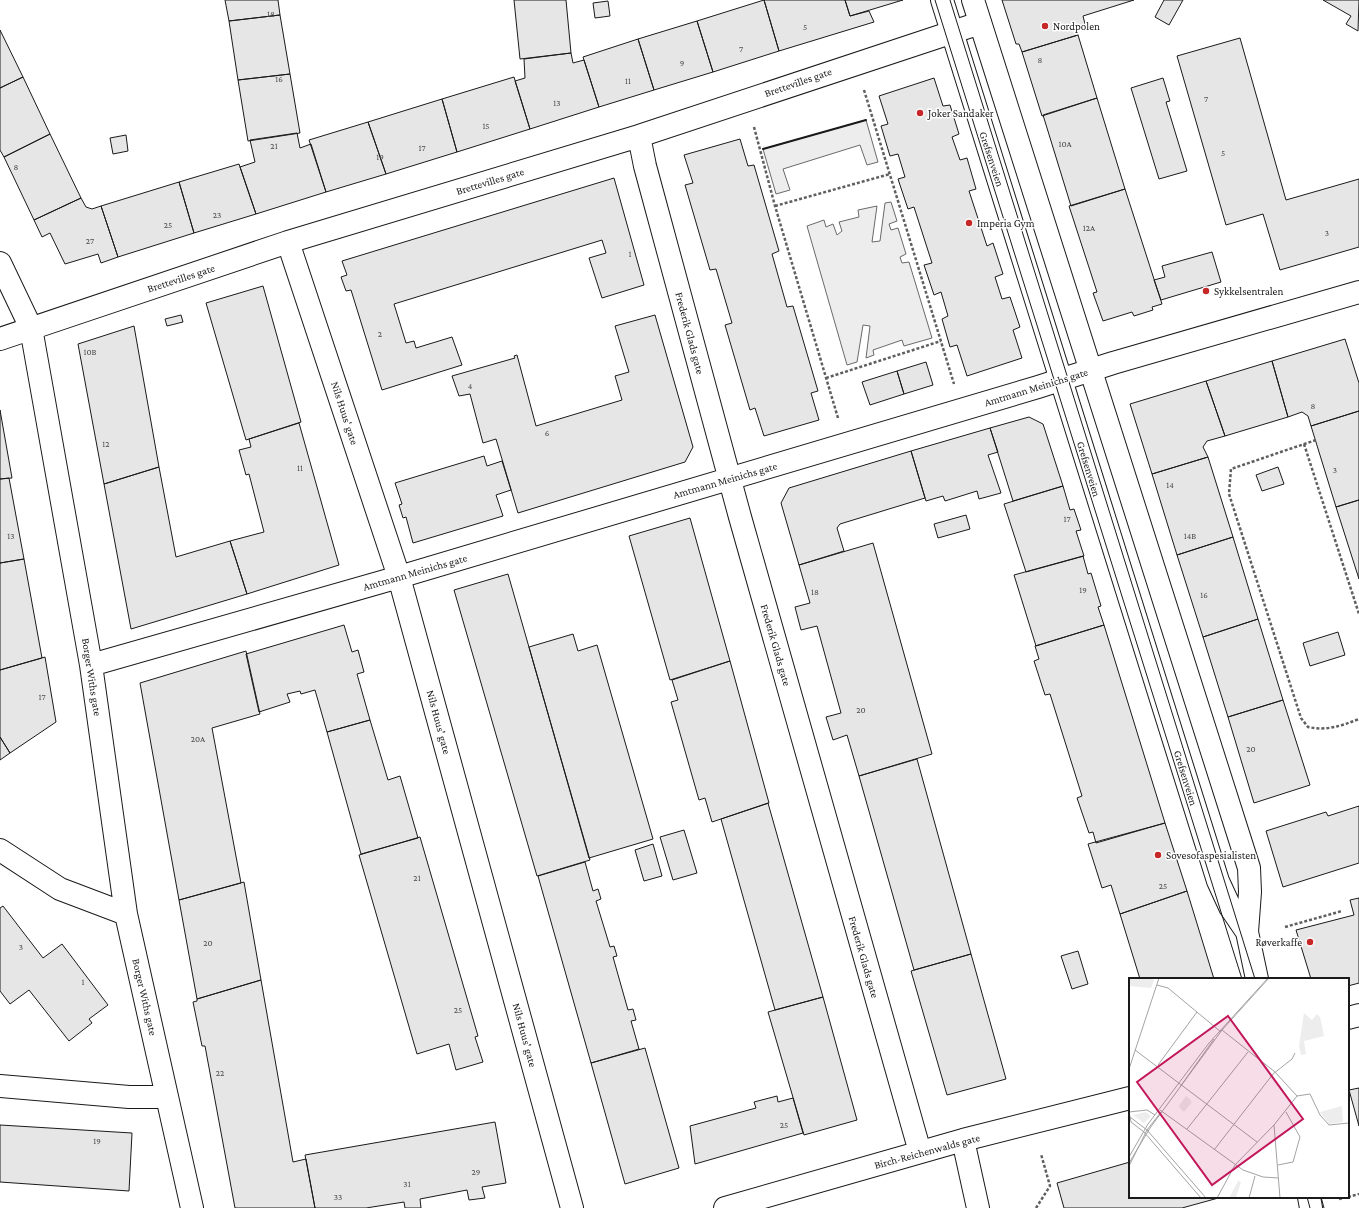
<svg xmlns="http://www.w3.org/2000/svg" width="1359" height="1208" viewBox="0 0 1359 1208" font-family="'Crimson Pro',serif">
	<rect width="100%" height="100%" fill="#fff"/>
	<path fill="#ededed" stroke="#6a6a6a" d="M866,120L878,162L867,165L860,145L783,169L790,190L776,194L763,149Z
		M891,202L897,221L889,224L891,230L898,228L906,254L900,257L902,263L909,262L932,338L904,346L902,340L873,350L874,355L866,358L870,326L863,325L857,362L847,365L807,226L824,220L826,227L833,224L837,235L842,231L839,222L859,217L858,210L877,206L872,242L880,241L885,203Z"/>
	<path fill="#e6e6e6" stroke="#1a1a1a" d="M225,0H278L280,15L229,21Z
		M514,0H566L571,53L520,59Z
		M764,0L779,51L713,72L697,21Z
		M764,0H845L850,16L869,11L874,22L779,51Z
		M845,0H903L850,16Z
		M1002,0H1134L1083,16L1085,24L1075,27L1078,35L1022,52L1019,44H1016Z
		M1164,0H1183L1169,25L1155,17Z
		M1323,0H1359L1358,31L1346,24L1351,16Z
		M608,1L610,16L595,18L593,3Z
		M280,15L290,74L238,80L229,21Z
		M697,21L713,72L654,90L638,39Z
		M0,30L23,77L0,88Z
		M1078,35L1097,98L1042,116L1022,52Z
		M1240,38L1286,200L1359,179V247L1280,270L1263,214L1226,225L1177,56Z
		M638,39L654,90L599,107L583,57Z
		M571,53L573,63L584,60L599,107L530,129L515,81L525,78L524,59Z
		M290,74L300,133L248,141L238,80Z
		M23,77L50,134L4,157L0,150V88Z
		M514,77L530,129L457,152L442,99Z
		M934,78L943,106L950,105L959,134L952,137L960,160L967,158L976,189L969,191L987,246L993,243L1003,274L995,277L1002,299L1010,297L1020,327L1013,330L1022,358L967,376L957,345L950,347L942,319L948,316L941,292L934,295L924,265L932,263L914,207L908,209L898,179L905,177L898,154L890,156L881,126L888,124L879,96Z
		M1163,78L1170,101L1166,102L1187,171L1159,179L1131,88Z
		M1097,98L1125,189L1071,206L1043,115Z
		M442,99L457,152L386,174L368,122Z
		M368,122L386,174L326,192L309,140Z
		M297,133L300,148L311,144L326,192L256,214L240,167L255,162L250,140Z
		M50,134L81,198L34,220L4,157Z
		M126,135L128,151L113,154L110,138Z
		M740,139L748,166L754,165L779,251L772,254L787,307L793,306L818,391L811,393L819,420L764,436L755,408L750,410L725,325L732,323L716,269L710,270L685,185L693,183L684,155Z
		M239,164L256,214L194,233L179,182Z
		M614,178L644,285L602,298L589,258L606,253L602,240L394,304L406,343L414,341L416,348L452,337L462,365L382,390L351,290L346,291L341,277L347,275L342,261Z
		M179,182L194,233L118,257L101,206Z
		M1125,189L1162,304L1152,307L1153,310L1134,316L1132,312L1103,321L1093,293L1097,292L1069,206Z
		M81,198L86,207L92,209L101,206L118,257L101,263L98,254L65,264L50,233L42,237L34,220Z
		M1212,252L1221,282L1161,300L1154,280L1165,277L1162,266Z
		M263,286L301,422L246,440L206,303Z
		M181,315L183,322L167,326L165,319Z
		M655,315L693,447L685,462L518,513L496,439L483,443L470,394L459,396L452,376L515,358L514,356L517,355L536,426L622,400L615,376L629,372L615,326Z
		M134,326L159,467L104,484L78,344Z
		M1345,339L1359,383V411L1311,426L1308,416L1302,412L1288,417L1272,361Z
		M1272,361L1288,417L1225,436L1206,381Z
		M926,362L933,385L904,394L897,371Z
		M897,371L904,394L870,405L862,382Z
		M1206,381L1225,436L1207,441L1203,447L1208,457L1152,474L1130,404Z
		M0,410L12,478L0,479Z
		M1359,411V500L1336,507L1311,426Z
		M1029,417L1043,424L1063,486L1013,501L990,428Z
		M299,423L339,565L247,594L230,541L264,532L249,474L246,475L239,450L251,447L249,439Z
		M990,428L998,452L988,455L1001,493L979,499L977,491L945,501L943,496L926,501L911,451Z
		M911,451L925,498L840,524L837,528L844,551L799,565L781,503L789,488Z
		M484,456L487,466L502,461L511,490L496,495L503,516L413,543L406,517L403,518L399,505L402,504L395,483Z
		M1208,457L1233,537L1177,555L1152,474Z
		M159,467L176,557L230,541L247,594L131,629L104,484Z
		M1278,467L1284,484L1262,491L1256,475Z
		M9,478L24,559L0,563V479Z
		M1063,486L1070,510L1074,509L1081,530L1076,531L1084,556L1026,572L1004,504Z
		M1359,500V579L1336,507Z
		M966,515L970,529L938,538L934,524Z
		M690,518L730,661L670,680L629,536Z
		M1233,537L1258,619L1203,637L1177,555Z
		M873,543L932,754L859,776L847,735L833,740L826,717L841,713L817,626L801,630L795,607L810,603L799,565Z
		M1083,556L1088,574L1091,573L1101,606L1098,607L1104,625L1036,646L1014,575Z
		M24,559L42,658L0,670V563Z
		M508,574L590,860L537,876L454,590Z
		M1258,619L1283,700L1228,717L1203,637Z
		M344,625L352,652L358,650L364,672L357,674L370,720L327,732L315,690L301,694L300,691L287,694L290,702L259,712L246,654Z
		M1104,625L1165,823L1096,843L1093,832L1089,833L1077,798L1082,796L1050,694L1045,695L1034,661L1039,659L1035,646Z
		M1338,632L1345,655L1310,666L1303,643Z
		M573,634L578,651L597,645L653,839L589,858L529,647Z
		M246,651L260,714L212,728L241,883L179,900L140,683Z
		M45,657L56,722L10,753L0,737V670Z
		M730,661L769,803L712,822L705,798L699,800L671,702L678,700L672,680Z
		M1283,700L1310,785L1254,803L1228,717Z
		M370,720L388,780L400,776L418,838L361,854L327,732Z
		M0,737L10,753L0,760Z
		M917,759L971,954L914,970L859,776Z
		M768,803L823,997L775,1010L721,819Z
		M1359,806V863L1283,887L1266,831L1326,812L1328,816Z
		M1165,823L1187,891L1120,914L1111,885L1102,888L1088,844Z
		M684,830L697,873L673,880L660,837Z
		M420,837L478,1036L475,1037L483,1062L456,1070L449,1044L417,1054L359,855Z
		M653,844L662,876L644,881L635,850Z
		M585,862L593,891L598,889L601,899L596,901L610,947L614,946L617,956L613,957L628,1010L633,1009L636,1020L631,1021L639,1049L591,1063L538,876Z
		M244,882L261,980L197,999L179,900Z
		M1187,891L1214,979H1140L1120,914Z
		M1359,898V983L1348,986V979H1311L1296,930L1354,915L1350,900Z
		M3,906L43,958L62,944L108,1005L89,1019L92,1023L69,1041L29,990L10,1004L0,991V908Z
		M1078,951L1088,984L1072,989L1061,956Z
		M971,954L1006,1079L947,1095L911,971Z
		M261,980L293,1162L306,1159L315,1208H235L205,1046H202L193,1002L197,1001V999Z
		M823,997L857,1120L804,1135L768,1012Z
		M645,1048L679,1168L625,1184L591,1063Z
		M1359,1088V1126L1349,1090Z
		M777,1096L778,1102L793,1098L803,1133L695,1164L690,1126L756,1108L754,1102Z
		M495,1122L506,1183L482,1187L485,1198L469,1200L467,1190L420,1199L421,1208H405L404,1202L366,1208H315L305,1155Z
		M0,1125L132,1133L129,1191L0,1182Z
		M1130,1162V1197H1222L1182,1208H1064L1057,1183Z"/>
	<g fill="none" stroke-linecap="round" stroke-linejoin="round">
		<defs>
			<path id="minor" d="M639,136L645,166L740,517L920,1152
				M288,242L399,577L572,1208
				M0,263L31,328L91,665L126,914L192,1208
				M0,339L288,242L639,136L980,23
				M91,665L399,577L1038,387L1113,363L1359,292
				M0,850L60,889L126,914
				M1348,1018L1359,1015
				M0,1086L129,1097H167
				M963,1140L978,1208
				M725,1208L963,1140L1130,1098"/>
			<path id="major" d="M942,0L1218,881L1230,907L1247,932
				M973,0L1249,868L1250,892L1247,932L1257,979
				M1309,1197L1311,1208"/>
		</defs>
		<use href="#minor" stroke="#1a1a1a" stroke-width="24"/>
		<use href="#major" stroke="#1a1a1a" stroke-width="24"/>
		<path stroke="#5f5f5f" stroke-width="2.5" stroke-dasharray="3 2" stroke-linecap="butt" d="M864,90L954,384
			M754,127L775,206L838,418
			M775,206L890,174
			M826,378L941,341
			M1316,440L1231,469L1229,494L1301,718L1308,727C1327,731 1341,726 1359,719
			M1304,444L1359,614
			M1285,927L1342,911
			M1348,1197L1359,1194
			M1339,1199L1347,1197
			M1036,1208L1050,1186L1041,1154"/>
		<use href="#minor" stroke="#fff" stroke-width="22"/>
		<use href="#major" stroke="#fff" stroke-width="22"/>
		<path stroke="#1a1a1a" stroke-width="1" d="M935,0L1242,979
			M950,0L1255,979
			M1307,1197L1310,1208
			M1321,1197L1324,1208"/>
		<path stroke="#1a1a1a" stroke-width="2" d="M763,149L866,120"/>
	</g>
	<g fill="#c62828" stroke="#fff" stroke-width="1.5">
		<circle cx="1045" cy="26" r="4"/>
		<circle cx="920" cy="113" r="4"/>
		<circle cx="969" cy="223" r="4"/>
		<circle cx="1206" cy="291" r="4"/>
		<circle cx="1158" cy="855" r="4"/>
		<circle cx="1310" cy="942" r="4"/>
	</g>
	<g text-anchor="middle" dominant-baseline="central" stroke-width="3" stroke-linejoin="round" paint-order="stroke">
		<g font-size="9" fill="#4d4d4d">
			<text x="271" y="14">18</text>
			<text x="805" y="27">5</text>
			<text x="741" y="49">7</text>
			<text x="1040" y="60">8</text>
			<text x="682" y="63">9</text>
			<text x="279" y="79">16</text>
			<text x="628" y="81">11</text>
			<text x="1206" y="99">7</text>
			<text x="557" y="103">13</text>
			<text x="486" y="126">15</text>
			<text x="1065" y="144">10A</text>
			<text x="274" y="146">21</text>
			<text x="422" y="148">17</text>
			<text x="1223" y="153">5</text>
			<text x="380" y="157">19</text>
			<text x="16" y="167">8</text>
			<text x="217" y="215">23</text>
			<text x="168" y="225">25</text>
			<text x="1089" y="228">12A</text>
			<text x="1327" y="233">3</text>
			<text x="90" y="241">27</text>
			<text x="630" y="254">1</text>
			<text x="380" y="334">2</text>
			<text x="90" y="352">10B</text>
			<text x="470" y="386">4</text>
			<text x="1313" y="406">8</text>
			<text x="547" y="433">6</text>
			<text x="106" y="444">12</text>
			<text x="300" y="468">11</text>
			<text x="1335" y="470">3</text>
			<text x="1170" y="485">14</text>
			<text x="1067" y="519">17</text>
			<text x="11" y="536">13</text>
			<text x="1190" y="536">14B</text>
			<text x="1083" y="590">19</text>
			<text x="815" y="592">18</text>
			<text x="1204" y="595">16</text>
			<text x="42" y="697">17</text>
			<text x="861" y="710">20</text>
			<text x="198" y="739">20A</text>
			<text x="1251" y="749">20</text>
			<text x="417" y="878">21</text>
			<text x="1163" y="886">25</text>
			<text x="208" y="943">20</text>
			<text x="21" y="947">3</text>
			<text x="83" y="982">1</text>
			<text x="458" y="1010">25</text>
			<text x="220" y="1073">22</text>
			<text x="784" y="1125">25</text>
			<text x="97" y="1141">19</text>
			<text x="476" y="1172">29</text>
			<text x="407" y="1184">31</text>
			<text x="338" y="1197">33</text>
		</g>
		<g font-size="11" fill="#1a1a1a" stroke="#fff" text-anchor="start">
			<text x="1053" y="26">Nordpolen</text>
			<text x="928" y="113">Joker Sandaker</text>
			<text x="977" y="223">Imperia Gym</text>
			<text x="1214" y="291">Sykkelsentralen</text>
			<text x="1166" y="855">Sovesofaspesialisten</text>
			<text x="1302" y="942" text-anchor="end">Røverkaffe</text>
		</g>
		<g font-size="11" fill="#1a1a1a" stroke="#fff">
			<text transform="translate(798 82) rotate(-19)">Brettevilles gate</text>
			<text transform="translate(992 159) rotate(72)">Grefsenveien</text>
			<text transform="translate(490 181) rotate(-17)">Brettevilles gate</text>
			<text transform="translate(181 278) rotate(-18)">Brettevilles gate</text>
			<text transform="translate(690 333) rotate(75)">Frederik Glads gate</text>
			<text transform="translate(1036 387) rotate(-17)">Amtmann Meinichs gate</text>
			<text transform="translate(345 413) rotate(72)">Nils Huus' gate</text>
			<text transform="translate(1089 469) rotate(73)">Grefsenveien</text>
			<text transform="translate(725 480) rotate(-16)">Amtmann Meinichs gate</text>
			<text transform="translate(415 572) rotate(-16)">Amtmann Meinichs gate</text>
			<text transform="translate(776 645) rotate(74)">Frederik Glads gate</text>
			<text transform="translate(92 677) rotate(81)">Borger Withs gate</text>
			<text transform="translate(439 722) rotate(75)">Nils Huus' gate</text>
			<text transform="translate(1186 778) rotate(73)">Grefsenveien</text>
			<text transform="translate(864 957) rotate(74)">Frederik Glads gate</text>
			<text transform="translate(145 997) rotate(77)">Borger Withs gate</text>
			<text transform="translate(525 1035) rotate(75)">Nils Huus' gate</text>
			<text transform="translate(927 1151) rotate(-15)">Birch-Reichenwalds gate</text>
		</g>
	</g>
	<g transform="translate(1129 978)">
		<rect width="220" height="220" fill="#fff"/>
		<path d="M0,0H21L25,2L22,10L0,8ZM175,35L183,42L188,36L191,39L195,58L175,63L177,76L172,77L170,68ZM57,118L62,122L60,124L64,123L55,134L50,129L53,127L49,129ZM213,128L214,144L200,146L191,134ZM17,134L22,138L15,145L4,137ZM109,203L112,204L107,220H100Z" fill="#ededed"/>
		<path fill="none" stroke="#a3a3a3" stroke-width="1" d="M28,7L39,10L92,54M93,52L146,94L168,118M6,72L128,164M29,87L68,34M0,91L30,0M51,109L85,61M31,132L114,192L134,199L149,200M0,134L2,144L15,154L72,220M0,134L18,132L26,137M1,139L18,152L77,220M145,147L151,220M58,151L119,74M85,172L144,96L163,81L166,75M0,179L19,146L80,65L139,0M0,185L21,150L93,52L140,0M149,187L164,184L171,159L157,134M0,188L18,152L32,134M88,220L106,187L145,147L168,118L181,116L191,137L200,147L220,145M120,220L126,198"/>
		<path fill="#c2185b" fill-opacity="0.15" stroke="#c2185b" stroke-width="2" d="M99,38L174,141L83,207L8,104Z"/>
		<rect width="220" height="220" fill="none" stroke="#1a1a1a" stroke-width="2"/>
	</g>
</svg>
